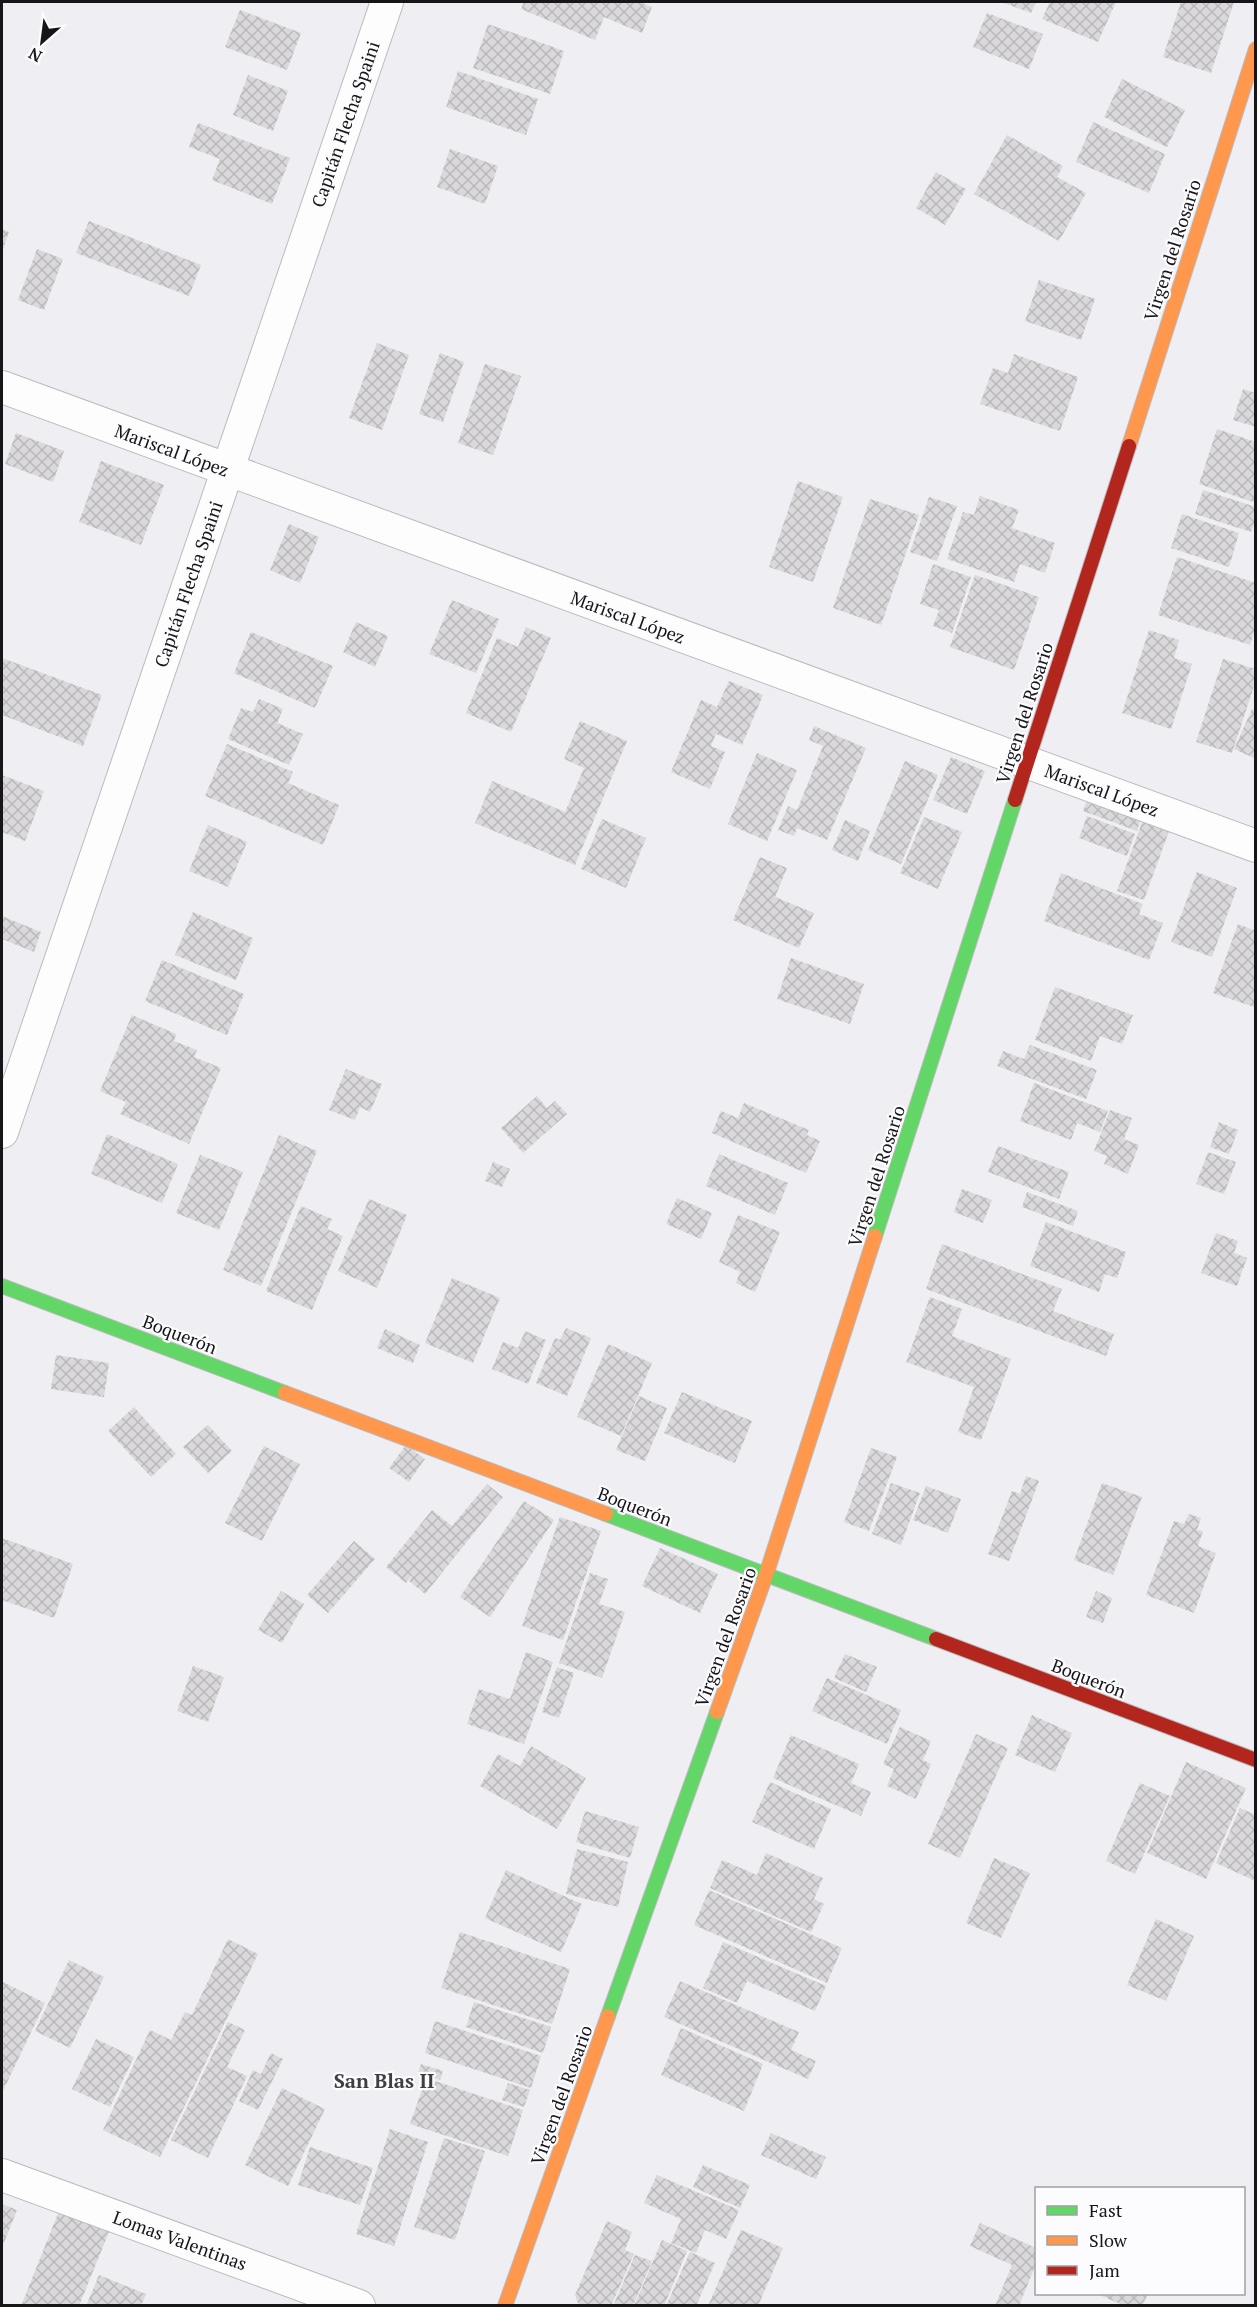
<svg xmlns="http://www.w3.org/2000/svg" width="1257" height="2307" viewBox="0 0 1257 2307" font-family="'PT Serif',serif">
	<defs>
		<pattern id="building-cross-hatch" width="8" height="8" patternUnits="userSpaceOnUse" patternTransform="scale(1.5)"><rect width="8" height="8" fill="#dad8da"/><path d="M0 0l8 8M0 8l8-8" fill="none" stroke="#bab9ba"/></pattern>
	</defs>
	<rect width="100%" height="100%" fill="#efeff3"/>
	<path fill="url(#building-cross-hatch)" d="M524,2H640L652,7L642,33L604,17L595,40L521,9Z
		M1001,2H1036L1031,13Z
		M1050,2H1116L1098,42L1042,19Z
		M1181,2H1234L1211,73L1163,57Z
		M240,10L301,33L287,70L225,47Z
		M987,13L1043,34L1029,69L973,47Z
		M488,24L564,51L550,94L473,68Z
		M458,71L538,99L526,135L446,107Z
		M248,75L288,91L273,131L233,115Z
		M1122,79L1185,110L1167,147L1104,117Z
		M1093,122L1165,154L1149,193L1076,162Z
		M198,123L290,158L272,204L212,180L220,159L189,147Z
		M1007,135L1063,166L1057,177L1086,193L1059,241L974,194Z
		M450,149L498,166L485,204L437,187Z
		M936,172L966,189L945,225L916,208Z
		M89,221L201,265L189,296L76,253Z
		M2,229L9,232L2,252Z
		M37,249L63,259L44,310L18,300Z
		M1039,280L1095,299L1081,340L1025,321Z
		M377,343L409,355L382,430L349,418Z
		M440,353L464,362L443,422L419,414Z
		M1014,354L1078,377L1060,431L980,404L993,368L1008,373Z
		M485,364L521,376L493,455L458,443Z
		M1243,389L1256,393V427L1233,420Z
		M1217,429L1256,442V503L1199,484Z
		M16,433L64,451L53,482L5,464Z
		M101,461L164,485L141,545L79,522Z
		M798,481L843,497L813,582L769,567Z
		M1203,490L1256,507V519L1251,532L1195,514Z
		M980,496L1019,510L1012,528L1055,543L1045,573L1020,564L1014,582L947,559L963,512L974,515Z
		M929,497L957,506L937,561L910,552Z
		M870,499L919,515L881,625L833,608Z
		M1182,514L1239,533L1229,567L1171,548Z
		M289,524L319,537L300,583L270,570Z
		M1177,557L1256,583V627L1250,645L1158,615Z
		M933,564L971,577L952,633L933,626L939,610L920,604Z
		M975,575L1039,597L1014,670L950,647Z
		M452,600L499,619L476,673L429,654Z
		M356,622L388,636L375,667L343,652Z
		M526,627L551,638L511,732L466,713L497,638L518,647Z
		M1149,630L1179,640L1174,658L1192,664L1171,729L1122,713Z
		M251,632L333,666L315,708L234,673Z
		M2,658L102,695L83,746L2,715Z
		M1223,659L1256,669V680L1232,753L1196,742Z
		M729,681L763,695L742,745L716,734L711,746L725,752L710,789L671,772L701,700L717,707Z
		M259,699L283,709L277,723L303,734L289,765L228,739L241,708L253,712Z
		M1252,709L1256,711V759L1234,749Z
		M580,721L627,741L575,865L475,823L492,781L565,812L584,768L564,759Z
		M814,726L866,748L827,840L797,828L794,836L778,830L788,806L797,810L823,746L809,740Z
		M227,744L293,772L288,783L339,805L323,845L205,796Z
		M757,753L797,770L767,841L728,824Z
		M951,757L985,771L967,814L933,800Z
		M905,761L938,775L901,864L868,850Z
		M2,775L44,791L25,841L2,832Z
		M1090,792L1143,812L1137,831L1083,811Z
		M1145,814L1172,823L1144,900L1117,891Z
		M1087,816L1135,834L1127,856L1079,838Z
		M924,817L962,832L938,889L900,873Z
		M602,819L646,838L626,888L581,869Z
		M845,820L870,831L858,861L832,850Z
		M208,825L247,842L228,887L189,871Z
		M760,857L787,868L775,897L814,913L799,948L733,920Z
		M1197,872L1237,888L1212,957L1171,942Z
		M1061,873L1143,904L1139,914L1163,923L1149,960L1044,921Z
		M193,912L253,938L236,980L175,955Z
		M2,916L41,932L34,952L2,939Z
		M1238,924L1256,931L1254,1007L1213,993Z
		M791,958L864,984L850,1024L777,999Z
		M162,960L244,994L227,1035L145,1001Z
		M1055,987L1133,1015L1122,1044L1100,1036L1091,1061L1035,1040Z
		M132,1015L176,1034L174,1041L197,1050L194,1057L221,1068L189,1144L120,1114L126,1102L100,1091Z
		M1030,1045L1097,1070L1086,1099L997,1066L1003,1051L1024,1059Z
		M346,1069L382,1084L370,1112L360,1107L355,1120L329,1110Z
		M1034,1083L1108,1111L1100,1132L1077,1123L1071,1140L1020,1121Z
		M537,1096L547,1108L555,1101L567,1114L523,1153L501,1128Z
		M744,1103L809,1130L807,1135L820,1141L806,1173L712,1133L721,1111L738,1118Z
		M1110,1110L1132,1118L1124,1139L1139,1145L1128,1174L1104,1164L1107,1156L1094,1151Z
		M1219,1122L1238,1130L1229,1154L1210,1147Z
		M107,1134L178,1164L162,1203L91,1174Z
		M279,1135L317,1151L261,1286L223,1270Z
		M998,1146L1069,1172L1059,1199L988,1172Z
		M1208,1152L1236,1162L1224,1194L1196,1184Z
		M719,1154L788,1183L775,1215L706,1186Z
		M200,1155L243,1172L219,1230L176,1213Z
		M493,1162L510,1169L502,1187L485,1181Z
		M962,1189L992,1200L983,1223L954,1212Z
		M1027,1192L1078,1211L1073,1226L1022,1207Z
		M677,1198L712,1213L701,1239L666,1224Z
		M369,1199L407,1215L377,1288L338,1271Z
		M301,1206L332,1219L327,1229L343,1236L312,1310L266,1291Z
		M738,1215L780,1232L755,1292L736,1283L740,1272L719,1262Z
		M1046,1222L1126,1252L1117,1278L1105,1274L1099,1292L1030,1266Z
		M1216,1233L1238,1241L1234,1253L1247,1258L1237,1286L1201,1273Z
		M942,1244L1062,1289L1053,1311L1114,1334L1106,1356L926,1289Z
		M452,1278L500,1298L473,1363L425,1343Z
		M930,1297L962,1309L952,1336L1011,1359L981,1440L958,1432L974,1387L906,1362Z
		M566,1328L591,1338L567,1396L536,1383L555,1338L560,1340Z
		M385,1329L420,1345L413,1363L377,1348Z
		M525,1331L546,1340L528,1384L492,1369L503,1342L518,1348Z
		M608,1344L652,1363L621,1436L577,1417Z
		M56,1355L109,1363L104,1397L51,1389Z
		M682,1392L752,1421L735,1463L664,1433Z
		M639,1396L667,1408L645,1461L616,1450Z
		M134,1407L176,1454L151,1477L108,1431Z
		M208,1425L232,1451L208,1473L183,1447Z
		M406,1445L425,1459L409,1482L389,1468Z
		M264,1446L300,1464L262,1541L225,1523Z
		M871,1448L897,1457L869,1531L844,1522Z
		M1026,1476L1039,1481L1009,1561L988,1554L1012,1491L1020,1494Z
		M891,1483L920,1493L901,1545L872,1534Z
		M1102,1483L1142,1497L1113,1575L1074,1560Z
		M487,1484L503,1497L425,1594L409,1581L415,1572L406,1583L386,1567L432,1510L452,1526Z
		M926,1486L961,1499L948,1533L913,1520Z
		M524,1501L554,1520L490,1617L460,1597Z
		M1189,1514L1201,1518L1197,1530L1203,1531L1198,1546L1216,1553L1194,1613L1146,1595L1174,1521L1184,1524Z
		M560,1517L601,1531L563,1640L522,1626Z
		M2,1538L73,1564L54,1618L2,1600L4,1589L2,1588Z
		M354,1541L375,1559L328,1613L307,1595Z
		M660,1548L718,1574L700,1613L642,1586Z
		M590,1573L608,1579L599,1604L625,1612L602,1678L559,1663Z
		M281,1591L304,1604L282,1643L258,1630Z
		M1096,1591L1112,1598L1103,1623L1086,1617Z
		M526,1652L553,1662L524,1744L467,1724L479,1689L510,1699Z
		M845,1654L877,1667L866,1692L834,1678Z
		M193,1666L224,1677L208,1722L177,1711Z
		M557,1667L574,1673L559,1718L542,1712Z
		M827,1678L901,1710L887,1744L812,1711Z
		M1032,1715L1072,1733L1055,1772L1015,1755Z
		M900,1727L931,1741L923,1760L931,1764L916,1799L887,1786L894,1769L883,1764Z
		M976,1734L1008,1748L960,1858L928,1844Z
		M791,1735L859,1764L851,1783L871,1792L861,1816L773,1778Z
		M531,1746L586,1778L557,1829L480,1786L498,1754L520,1766Z
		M1186,1762L1246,1788L1206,1879L1147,1853Z
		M770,1782L831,1809L814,1849L752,1822Z
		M1140,1783L1170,1796L1135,1874L1106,1861Z
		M1240,1808L1256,1815V1874L1253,1880L1216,1863Z
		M585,1811L639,1827L630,1858L576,1842Z
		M577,1849L628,1862L618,1907L566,1894Z
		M766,1853L823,1878L814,1899L824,1904L811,1932L710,1888L722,1860L757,1875Z
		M994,1858L1030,1873L1001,1938L966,1923Z
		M506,1870L582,1904L561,1952L485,1918Z
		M709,1890L842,1948L827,1983L694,1925Z
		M1156,1919L1194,1936L1166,2001L1127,1985Z
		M460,1932L570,1969L552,2024L441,1988Z
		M228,1939L258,1954L160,2157L103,2130L150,2030L171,2040L185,2012L192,2015Z
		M723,1942L826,1986L815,2011L747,1981L737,2003L703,1988Z
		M69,1960L104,1977L70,2048L35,2031Z
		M680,1981L799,2032L791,2050L816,2061L808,2079L664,2017Z
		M3,1982L45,2003L2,2093V1985Z
		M474,2002L551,2027L543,2053L466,2027Z
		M435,2021L541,2056L531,2088L425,2053Z
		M228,2022L245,2030L227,2067L247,2076L208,2158L171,2140Z
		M681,2028L763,2064L744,2111L661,2075Z
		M96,2039L134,2057L110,2107L72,2089Z
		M271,2053L283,2059L258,2110L239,2101L253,2070L261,2074Z
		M421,2064L443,2071L440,2080L418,2073Z
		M426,2078L523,2110L508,2156L410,2124Z
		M508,2083L530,2090L524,2107L502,2100Z
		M282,2088L325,2109L288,2186L245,2165Z
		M390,2129L428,2142L394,2246L356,2234Z
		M771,2133L826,2157L816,2179L761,2155Z
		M444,2138L485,2151L455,2240L414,2227Z
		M310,2147L373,2168L360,2205L298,2185Z
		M703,2165L750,2185L740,2208L693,2187Z
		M657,2175L739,2210L726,2239L705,2230L696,2253L671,2243L681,2219L644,2203Z
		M2,2204L17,2210L2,2248Z
		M61,2206L111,2227L79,2306H21Z
		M607,2221L632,2232L625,2250L634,2254L611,2306H579L575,2295Z
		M980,2223L1036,2248V2264L1019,2306H995L1012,2265L970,2246Z
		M741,2230L783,2248L758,2306H708Z
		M662,2240L687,2251L664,2306H634Z
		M690,2252L715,2263L696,2306H666Z
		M635,2255L652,2261L633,2306H613Z
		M99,2275L146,2294L141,2306H86Z
		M1097,2294H1148L1142,2306H1125Z"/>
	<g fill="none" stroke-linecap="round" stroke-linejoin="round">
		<defs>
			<path id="street" d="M2,387L1256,846
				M2,1132L387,2
				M2,2175L359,2306"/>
			<path id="fast" d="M875,1236L1015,800
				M2,1286L285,1393
				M606,1514L936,1639
				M608,2016L717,1712"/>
			<path id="slow" d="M1129,446L1256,49
				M285,1393L606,1514
				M717,1712L766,1575L875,1236
				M505,2306L608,2016"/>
			<path id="jam" d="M1015,800L1129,446
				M936,1639L1256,1760"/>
		</defs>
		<use href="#street" stroke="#bbbbbe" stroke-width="34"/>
		<use href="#fast" stroke="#bbbbbe" stroke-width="16"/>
		<use href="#slow" stroke="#bbbbbe" stroke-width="16"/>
		<use href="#jam" stroke="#bbbbbe" stroke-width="16"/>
		<use href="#street" stroke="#fdfdfd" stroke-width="32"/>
		<use href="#fast" stroke="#63d668" stroke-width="14"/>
		<use href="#slow" stroke="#ff974d" stroke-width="14"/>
		<use href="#jam" stroke="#b3261e" stroke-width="14"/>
	</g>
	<g text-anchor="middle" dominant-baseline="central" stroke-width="4.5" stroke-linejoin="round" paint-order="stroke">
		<g font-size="18" fill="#161618" stroke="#fcfcfe">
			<text transform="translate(345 124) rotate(-71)">Capitán Flecha Spaini</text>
			<text transform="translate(1172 250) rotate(-72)">Virgen del Rosario</text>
			<text transform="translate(172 450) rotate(20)">Mariscal López</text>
			<text transform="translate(188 584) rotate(-71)">Capitán Flecha Spaini</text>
			<text transform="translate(628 617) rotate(20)">Mariscal López</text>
			<text transform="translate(1024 713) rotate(-72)">Virgen del Rosario</text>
			<text transform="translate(1102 790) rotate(20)">Mariscal López</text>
			<text transform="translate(876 1176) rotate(-72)">Virgen del Rosario</text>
			<text transform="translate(180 1334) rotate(21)">Boquerón</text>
			<text transform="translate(635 1506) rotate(21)">Boquerón</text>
			<text transform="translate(725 1637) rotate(-70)">Virgen del Rosario</text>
			<text transform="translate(1089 1678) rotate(21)">Boquerón</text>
			<text transform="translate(561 2095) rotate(-70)">Virgen del Rosario</text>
			<text transform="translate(180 2240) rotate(20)">Lomas Valentinas</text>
		</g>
		<g font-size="20" font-weight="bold" fill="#3e3e43" stroke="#fcfcfe">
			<text x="384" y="2080">San Blas II</text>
		</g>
	</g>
	<rect width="1257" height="2307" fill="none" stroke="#161618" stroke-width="6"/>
	<rect x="1035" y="2187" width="210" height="108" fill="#fcfcfe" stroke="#a0a0a2" stroke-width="1.5"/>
	<rect x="1047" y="2206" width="30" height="9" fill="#63d668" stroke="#a0a0a2" stroke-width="1.5"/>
	<text x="1089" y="2217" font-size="18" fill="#161618">Fast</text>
	<rect x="1047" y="2236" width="30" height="9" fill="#ff974d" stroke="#a0a0a2" stroke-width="1.5"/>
	<text x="1089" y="2247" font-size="18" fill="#161618">Slow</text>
	<rect x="1047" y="2266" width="30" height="9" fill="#b3261e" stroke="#a0a0a2" stroke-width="1.5"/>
	<text x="1089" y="2277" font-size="18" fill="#161618">Jam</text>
	<g transform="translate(42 42) rotate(208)" stroke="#fcfcfe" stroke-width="4.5" paint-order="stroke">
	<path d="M0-4.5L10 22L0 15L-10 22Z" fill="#161618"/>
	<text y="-9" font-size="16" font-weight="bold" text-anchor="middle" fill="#161618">N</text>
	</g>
</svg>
